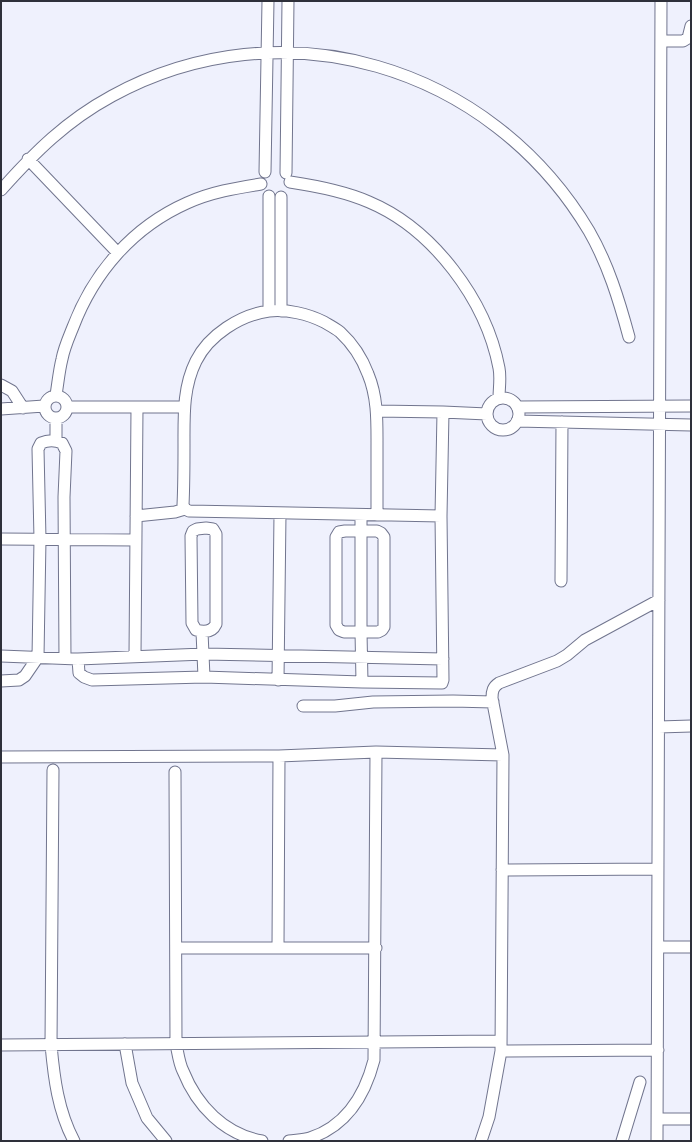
<svg xmlns="http://www.w3.org/2000/svg" width="692" height="1142" viewBox="0 0 692 1142" font-family="'Public Sans',sans-serif">
	<rect width="100%" height="100%" fill="#eff1fd"/>
	<g fill="none" stroke-linecap="round" stroke-linejoin="round">
		<defs>
			<path id="minor" d="M661,41H683L688,38L691,26
				M28,159L117,252
				M265,172L268,1
				M286,173L288,1
				M290,182C317,186 344,191 369,202C433,229 486,300 499,368C501,378 499,388 499,398
				M1,190C35,152 66,121 112,96C282,3 490,65 589,231C608,264 619,300 629,337
				M269,311V196
				M281,311V197
				M1,385L12,391L23,408
				M56,395C58,383 59,371 62,359C64,348 69,337 73,327C94,272 133,227 187,203C211,192 236,188 261,184
				M45 407a11 11 0 1 1 22 0a11 11 0 1 1-22 0Z
				M487 414a16 16 0 1 1 32 0a16 16 0 1 1-32 0Z
				M67,407H184
				M517,407L691,406
				M1,409L44,406
				M377,411L443,412L487,414
				M56,418V441
				M517,421L691,425
				M185,509L183,505C184,484 184,464 184,444C184,415 183,387 196,361C209,335 240,315 269,311C287,309 308,314 324,322C329,325 335,328 340,332C353,344 362,358 368,374C378,398 377,423 377,449C377,471 377,493 377,515
				M361,515V632L362,682
				M136,516L175,512L185,509L189,511L441,516
				M206,528L213,529L216,534V624C212,633 203,632 196,630L192,623L191,536L193,531L197,529Z
				M345,531H377L381,533L384,537V627L382,630L378,632H344L339,630L336,625V537L339,532Z
				M1,539L136,540
				M561,581L562,422
				M202,632L204,677
				M1,656L78,659L204,654L443,659
				M135,656L137,408
				M78,659L79,673L84,677L92,680L204,677L362,682L442,683L443,680L441,516L443,412
				M278,680L280,514
				M1,681L19,680L25,676L38,657L40,539L38,449L41,443C48,440 55,440 62,443L66,451L64,497L65,658
				M303,706H335L373,702L453,701L493,702
				M659,727L691,726
				M1,757L279,756
				M53,770L51,1045C54,1078 58,1111 74,1141
				M175,772L176,1044C178,1053 179,1063 183,1071C197,1106 224,1134 262,1141
				M502,870L658,869
				M658,947H691
				M176,948H376
				M278,948L279,756L376,752L503,755
				M125,1044L132,1083L147,1118L166,1141
				M1,1045L501,1041
				M501,1051L658,1050
				M658,1119H691
				M289,1141C296,1140 304,1140 310,1138C346,1126 365,1095 374,1060L376,752
				M481,1141L489,1117L501,1051L503,755L492,698C492,691 493,687 499,683L557,661L567,655L585,640L659,600
				M622,1141L640,1082
				M657,1141L661,1"/>
		</defs>
		<use href="#minor" stroke="#71758e" stroke-width="13"/>
		<use href="#minor" stroke="#fff" stroke-width="11"/>
	</g>
	<rect width="692" height="1142" fill="none" stroke="#2e303a" stroke-width="4"/>
</svg>
